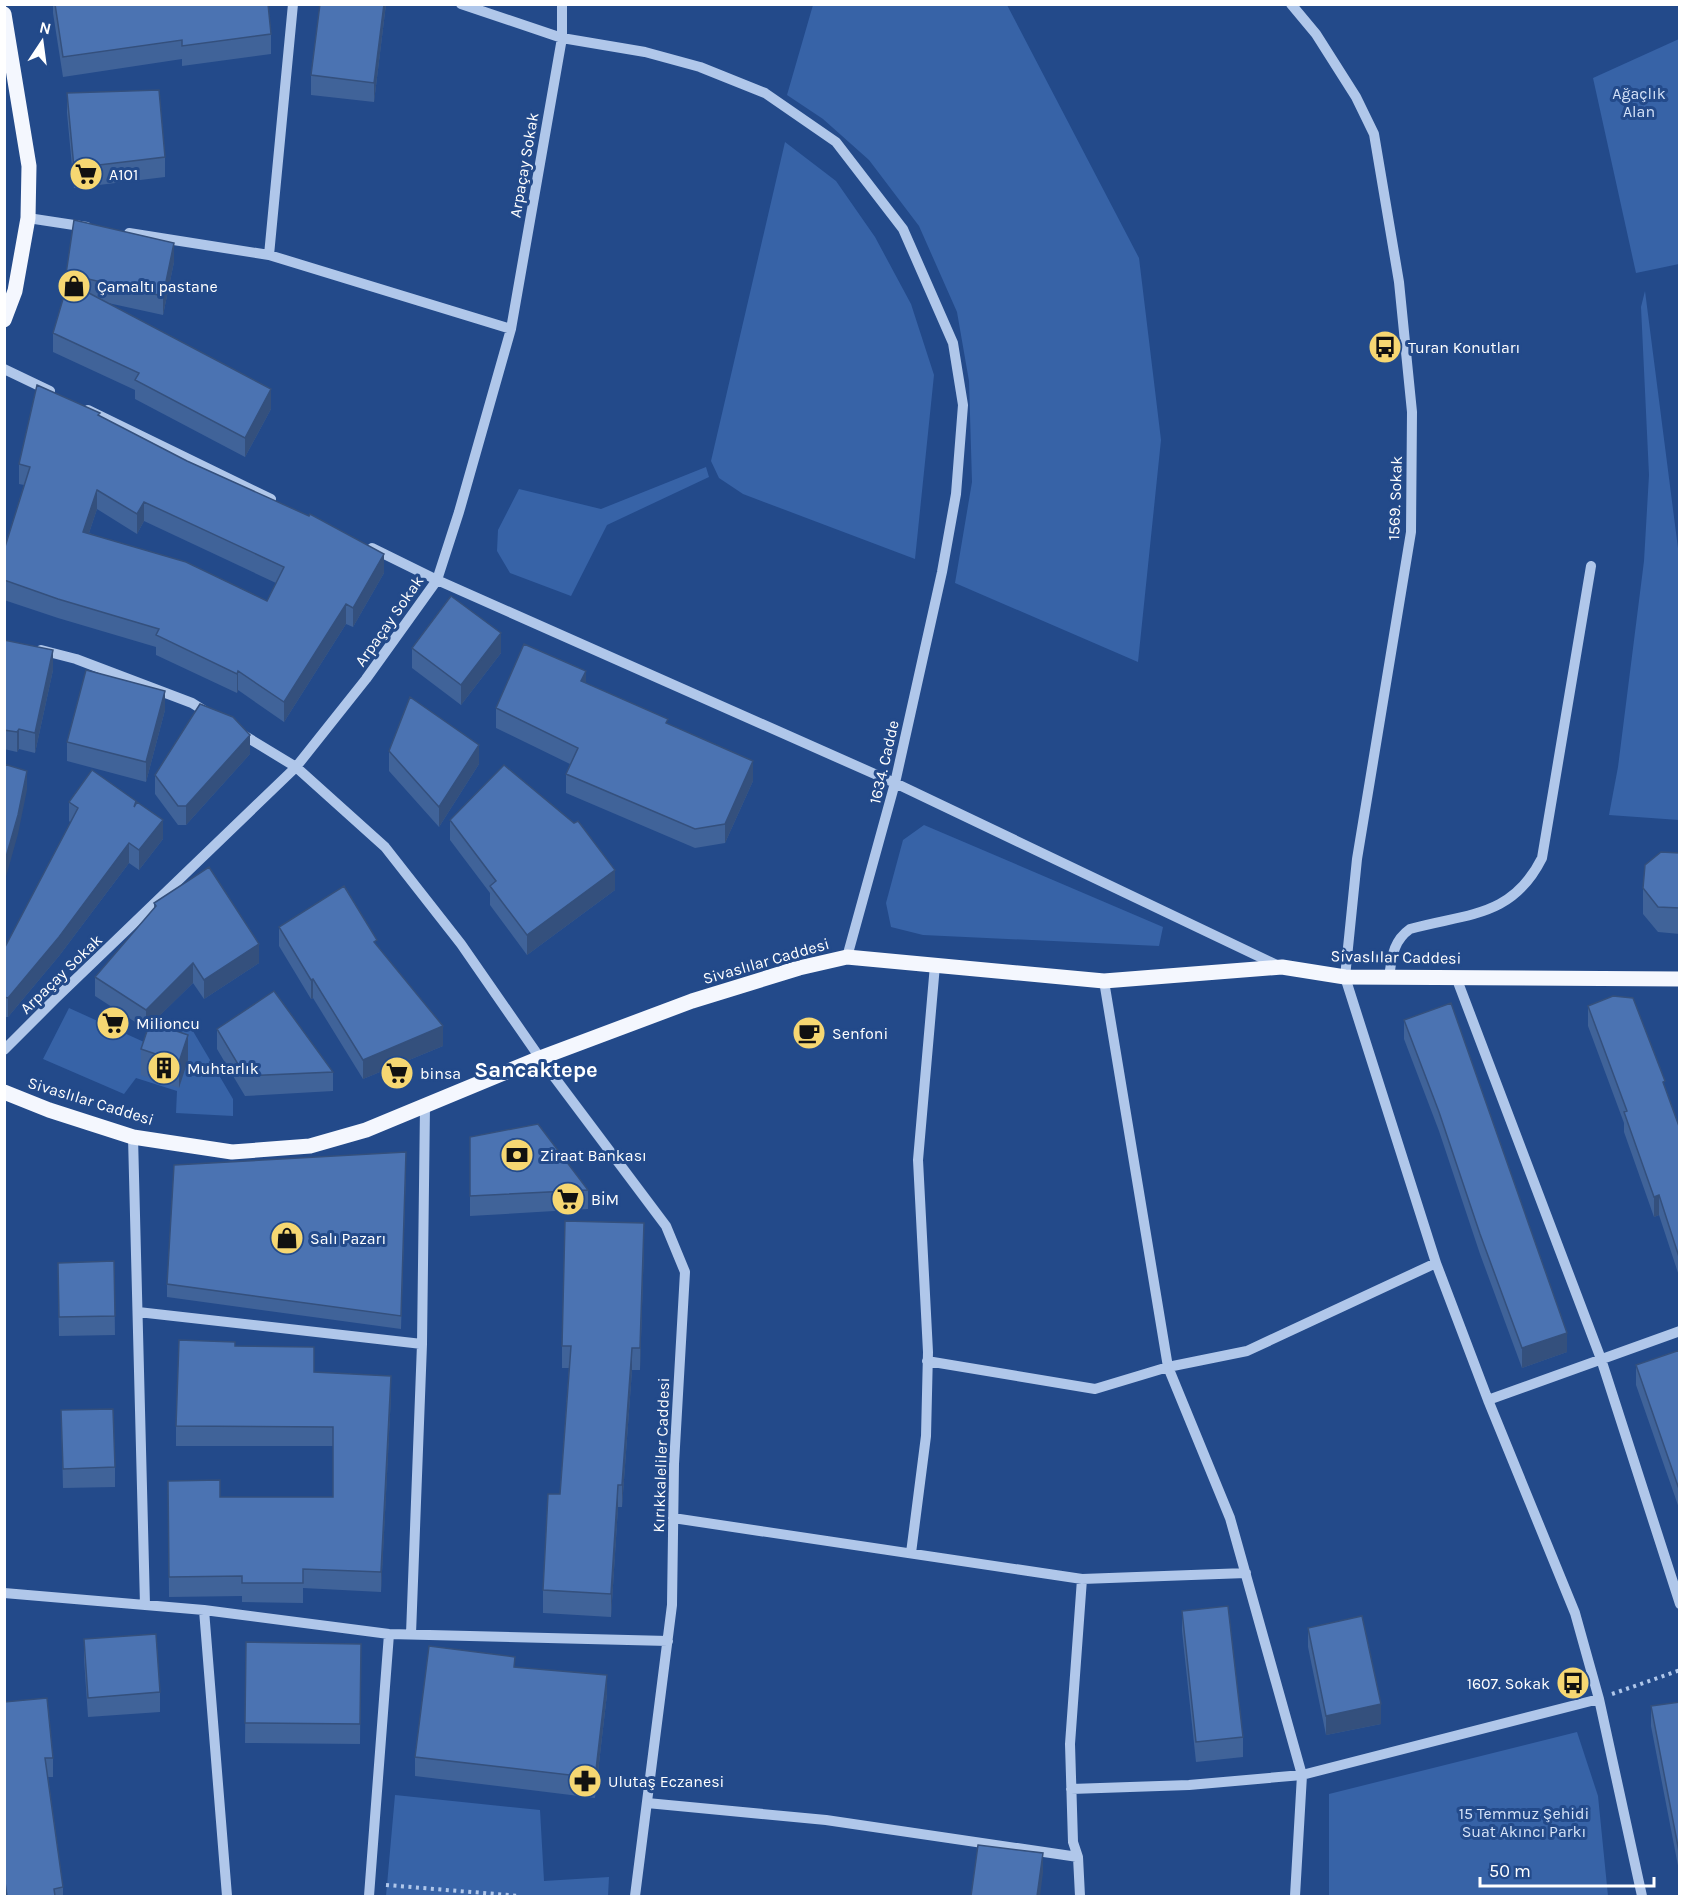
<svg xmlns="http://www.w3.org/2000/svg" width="1684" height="1901" viewBox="0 0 1684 1901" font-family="Karla,sans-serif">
	<rect width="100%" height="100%" fill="#234a8a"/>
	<path fill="#3763a7" d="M813,5H1007L1139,258L1161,440L1138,662L955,583L972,482L969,381L957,312L919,226L869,160L823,119L787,95Z
		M1679,39V264L1636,273L1593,78Z
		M785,142L836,181L875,237L911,304L934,375L915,559L743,494L719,478L711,461Z
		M1645,291L1679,556V820L1609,815L1618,767L1644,561L1649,475L1641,307Z
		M706,467L709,477L607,525L571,596L510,573L497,551L498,530L519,489L601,509Z
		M924,825L1163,927L1159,946L923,935L891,927L886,903L903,840Z
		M69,1008L144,1042L163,1030L187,1021L233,1099V1116L176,1113L177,1091L136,1078L124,1094L43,1059Z
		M1577,1732L1598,1796L1608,1896H1329V1794Z
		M395,1795L540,1810L544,1881L609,1877L608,1896H386Z"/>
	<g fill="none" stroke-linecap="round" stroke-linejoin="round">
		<path stroke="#b0c7ea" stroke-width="4" stroke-dasharray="3 4.5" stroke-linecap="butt" d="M1612,1694L1680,1670
			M386,1885L520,1896"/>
		<path stroke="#b0c7ea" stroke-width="10" d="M461,4L562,38L645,52L700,67L765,93L836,142L903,229L953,343L963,405L956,494L942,572L895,783L847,957
			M1291,4L1316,34L1356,97L1374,134L1399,282L1412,412L1411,532L1357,859L1345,977L1436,1263L1488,1400L1575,1613L1599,1699L1642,1896
			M28,218L87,227
			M129,233L269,255L511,329
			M269,255L293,4
			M4,369L50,391
			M88,410L271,499
			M372,548L437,580L895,783L1281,967
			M41,650L76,659L192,703L208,713
			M240,733L296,767L385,847L461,944L540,1058L666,1226L685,1272L674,1464L672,1605L635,1896
			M1389,977C1392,957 1393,941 1410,929C1467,913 1512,918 1542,858L1591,566
			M1456,977L1601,1359L1680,1604
			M1104,981L1168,1367L1230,1518L1302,1775L1295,1896
			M4,1050L55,999L296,767L366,679L437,580L459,512L511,329L562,38V4
			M133,1137L145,1605
			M138,1312L422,1344
			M927,1361L1095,1389L1168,1367L1247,1351L1436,1263
			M1488,1400L1680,1331
			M673,1518L1082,1579L1246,1573
			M911,1553L926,1436L928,1352L918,1160L935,965
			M4,1593L204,1610L389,1634L668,1641
			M204,1610L227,1896
			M411,1634L422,1344L425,1106
			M1071,1789L1189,1785L1302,1775L1599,1699
			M647,1803L826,1820L1078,1857
			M369,1896L389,1634
			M1080,1896L1078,1857L1073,1842L1070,1744L1082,1579"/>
		<path stroke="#f4f7fe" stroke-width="15" d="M4,14L29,166L28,218L15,291L4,320
			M4,1092L49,1110L133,1137L232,1152L310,1146L366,1130L540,1058L692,1001L799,968L847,957L1104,981L1282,967L1345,977L1680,979"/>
	</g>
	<path fill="#406399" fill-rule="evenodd" d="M53,4H268L271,34V54L182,66V59L63,77L53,13Z
		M386,4L374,102L311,95V75Z
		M67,93L165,157V177L74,188L67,113Z
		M174,262L163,315L108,303L271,409L245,457L135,399V390L53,352V333L66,288V274Z
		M100,416L384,573L353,627L346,624L284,722L238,690L237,693L156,655V647L58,618L4,600V550L24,485L19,484V464ZM97,509L137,534L144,521L276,583L267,601L89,533Z
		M4,640L53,670L35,753L19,749L17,752L4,749Z
		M412,648L501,653L461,705L412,668Z
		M586,683L668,724L753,781L725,843L695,848L566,793V774L570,764L496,728V708Z
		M165,710L146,782L67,761V742Z
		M389,751L479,764L439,827L389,771Z
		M250,754L186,825H178L155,794V775Z
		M69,802L136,805L163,839L139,870L129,863L59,956L8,1017H4V949L71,823L69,821Z
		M450,820L615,890L527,955L490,905V893L450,840Z
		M1680,853V934L1658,932L1643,914V888Z
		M154,903L259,963L204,999L193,983L153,1022L188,1060L179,1088L141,1075V1049L149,1027L146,1029L95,996V977L154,909Z
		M279,927L377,946L443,1046L363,1079L313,998L311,999L279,946Z
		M1588,1006L1665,1087L1680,1129V1279L1659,1215L1654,1217L1624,1132V1123L1588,1026Z
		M1404,1020L1567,1352L1522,1368L1480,1254L1439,1131L1404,1039Z
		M217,1029L333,1072V1091L245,1096L217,1049Z
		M470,1137L588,1190V1209L470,1216Z
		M406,1165L401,1329L167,1297V1284Z
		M644,1245L640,1370H632L622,1507H618L611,1617L543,1613V1590L560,1494L569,1368H562V1346Z
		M114,1261L115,1335L59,1336L58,1282Z
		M235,1346L314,1372L391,1395L381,1592L303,1588V1603L242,1602V1596L169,1597L168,1481L220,1497H333V1446H176V1426Z
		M1680,1350V1511L1636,1385V1365Z
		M61,1410L115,1467V1487L63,1488Z
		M1182,1611L1243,1737V1757L1196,1762L1182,1631Z
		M1308,1628L1381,1724L1326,1735L1308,1647Z
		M84,1639L160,1692V1712L88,1717L84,1659Z
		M246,1642L361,1644L360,1744L245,1743Z
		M515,1667L607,1694L595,1798L415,1776V1757Z
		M4,1702L53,1758V1777H48L63,1887V1896H5Z
		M1680,1702V1876L1651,1726V1706Z"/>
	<path fill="#34507d" d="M384,4H386L374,102V83Z
		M174,243V262L163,315V296Z
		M271,389V409L245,457V438Z
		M97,490V509L83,551V532Z
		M144,502V521L137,534V514Z
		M384,554V573L353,627V608Z
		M346,604V624L284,722V702Z
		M501,633V653L461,705V685Z
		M53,650V670L35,753V733Z
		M238,671V690L237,693V674Z
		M586,671V690L581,681Z
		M165,691V710L146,782V762Z
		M19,729V749L17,752V732Z
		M250,735V754L186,825V806Z
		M479,745V764L439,827V807Z
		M753,761V781L725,843V824Z
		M27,771V790L18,834L4,884V864Z
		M163,820V839L139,870V850Z
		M129,843V863L59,956L8,1017V998Z
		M615,870V890L527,955V935Z
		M259,944V963L204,999V980Z
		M193,963V983L146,1029V1010Z
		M313,979V998L311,999V980Z
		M443,1026V1046L363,1079V1060Z
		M188,1035V1060L179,1088V1062Z
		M1659,1195V1215L1654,1217V1197Z
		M644,1223V1245L640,1370V1348Z
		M1567,1333V1352L1522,1368V1348Z
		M632,1348V1370L622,1507V1485Z
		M391,1376V1395L381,1592V1572Z
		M618,1485V1507L611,1617V1594Z
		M607,1675V1694L595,1798V1778Z
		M1381,1704V1724L1326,1735V1716Z
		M1043,1853V1873L1040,1896H1037Z"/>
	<path fill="#4b73b2" stroke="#34507d" stroke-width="1.5" fill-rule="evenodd" d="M55,4H268L271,34L182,46V40L63,57Z
		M320,4H384L374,83L311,75Z
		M159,90L165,157L74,168L67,93Z
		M74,220L174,243L163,296L66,274Z
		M68,282L271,389L245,438L135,380L139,373L53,333Z
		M37,385L100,413L98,415L187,461L309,516L310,514L384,554L353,608L346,604L284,702L238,671L237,674L156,635L159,629L58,599L4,580V550L30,467L19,464ZM97,490L137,514L144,502L284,567L267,601L186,562L83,532Z
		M451,596L501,633L461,685L412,648Z
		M4,640L53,650L35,733L19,729L17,732L4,730Z
		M524,644L586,671L581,681L668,719L666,723L753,761L725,824L695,829L566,774L578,748L496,708Z
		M86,670L165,691L146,762L67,742Z
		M410,697L479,745L439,807L389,751Z
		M200,704L233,717L250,735L186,806H178L155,775Z
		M4,764L27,771L18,815L4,864Z
		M504,765L574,823L578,821L615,870L527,935L490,886L496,881L450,820Z
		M92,770L136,801L134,807L137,802L163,820L139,850L129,843L59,937L8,998L4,997V949L78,808L69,802Z
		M1661,852L1680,853V908L1658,907L1643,888L1645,865Z
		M209,867L259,944L204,980L193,963L146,1010L95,977L156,906L154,903Z
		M344,886L377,940L374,942L443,1026L363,1060L313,979L311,980L279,927Z
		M274,991L333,1072L245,1076L217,1029Z
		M1613,996L1633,998L1665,1081L1663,1082L1680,1129V1260L1659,1195L1654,1197L1624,1112L1627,1111L1588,1006Z
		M1451,1003L1567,1333L1522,1348L1480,1234L1439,1112L1404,1020Z
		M150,1022L188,1035L179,1062L141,1049Z
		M538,1124L588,1190L470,1196V1137Z
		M406,1152L401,1316L167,1284L174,1165Z
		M565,1221L644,1223L640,1348H632L622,1485H618L611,1594L543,1590L548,1494H560L571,1346H562Z
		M114,1261L115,1316L59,1317L58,1263Z
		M179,1340L235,1342V1346L314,1347V1372L391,1376L381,1572L303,1569V1583H242V1576L169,1577L168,1481L220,1480V1497H333V1427L176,1426Z
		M1680,1350V1492L1636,1365Z
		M113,1409L115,1467L63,1469L61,1410Z
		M1228,1606L1243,1737L1196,1742L1182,1611Z
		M1362,1616L1381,1704L1326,1716L1308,1628Z
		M156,1634L160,1692L88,1698L84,1639Z
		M246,1642L361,1644L360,1724L245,1723Z
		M429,1646L515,1657L514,1667L607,1675L595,1778L415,1757Z
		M47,1698L53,1758H45L63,1887L54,1889L55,1896H7L4,1875V1702Z
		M1680,1702V1857L1651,1706Z
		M978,1845L1043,1853L1037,1896H971Z"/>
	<defs>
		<symbol id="supermarket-disc" viewBox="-11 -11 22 22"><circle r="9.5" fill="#f6d772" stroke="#234a8a"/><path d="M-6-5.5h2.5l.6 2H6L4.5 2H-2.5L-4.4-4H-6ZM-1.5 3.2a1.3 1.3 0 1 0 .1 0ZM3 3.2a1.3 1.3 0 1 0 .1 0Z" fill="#111"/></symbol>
		<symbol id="shop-disc" viewBox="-11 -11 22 22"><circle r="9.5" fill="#f6d772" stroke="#234a8a"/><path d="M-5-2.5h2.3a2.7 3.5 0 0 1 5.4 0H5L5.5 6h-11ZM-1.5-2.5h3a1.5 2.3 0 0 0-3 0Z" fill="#111"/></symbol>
		<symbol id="bus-disc" viewBox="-11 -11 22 22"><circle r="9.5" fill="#f6d772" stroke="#234a8a"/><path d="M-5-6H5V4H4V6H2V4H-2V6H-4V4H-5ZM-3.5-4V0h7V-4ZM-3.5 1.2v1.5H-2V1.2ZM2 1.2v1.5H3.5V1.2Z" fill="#111"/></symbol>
		<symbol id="cafe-disc" viewBox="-11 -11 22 22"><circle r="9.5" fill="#f6d772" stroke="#234a8a"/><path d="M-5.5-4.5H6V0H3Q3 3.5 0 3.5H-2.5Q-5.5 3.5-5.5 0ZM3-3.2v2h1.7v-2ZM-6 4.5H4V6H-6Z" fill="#111"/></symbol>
		<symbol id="building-disc" viewBox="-11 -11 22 22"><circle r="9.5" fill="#f6d772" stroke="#234a8a"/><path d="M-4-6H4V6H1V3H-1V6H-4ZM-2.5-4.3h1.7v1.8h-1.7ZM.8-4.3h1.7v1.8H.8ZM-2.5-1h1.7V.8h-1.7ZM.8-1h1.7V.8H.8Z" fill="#111"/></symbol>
		<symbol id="bank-disc" viewBox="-11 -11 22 22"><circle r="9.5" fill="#f6d772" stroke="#234a8a"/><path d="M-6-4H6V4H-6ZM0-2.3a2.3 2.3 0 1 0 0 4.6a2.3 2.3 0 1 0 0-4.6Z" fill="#111"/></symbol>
		<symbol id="pharmacy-disc" viewBox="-11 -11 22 22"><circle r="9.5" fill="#f6d772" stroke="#234a8a"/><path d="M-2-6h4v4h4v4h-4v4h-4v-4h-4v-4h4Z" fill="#111"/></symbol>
	</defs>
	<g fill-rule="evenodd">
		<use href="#supermarket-disc" x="67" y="155" width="38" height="38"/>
		<use href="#shop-disc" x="55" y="267" width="38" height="38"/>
		<use href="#bus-disc" x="1366" y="328" width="38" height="38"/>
		<use href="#supermarket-disc" x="94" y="1004" width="38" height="38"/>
		<use href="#cafe-disc" x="790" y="1014" width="38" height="38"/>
		<use href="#building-disc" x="145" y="1049" width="38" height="38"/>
		<use href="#supermarket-disc" x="378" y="1054" width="38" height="38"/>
		<use href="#bank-disc" x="498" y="1136" width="38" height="38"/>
		<use href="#supermarket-disc" x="549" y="1180" width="38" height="38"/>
		<use href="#shop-disc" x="268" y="1219" width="38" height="38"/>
		<use href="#bus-disc" x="1554" y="1664" width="38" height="38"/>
		<use href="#pharmacy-disc" x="566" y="1762" width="38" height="38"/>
	</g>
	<g text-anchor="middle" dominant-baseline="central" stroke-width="6" stroke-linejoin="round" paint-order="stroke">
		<g font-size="16" fill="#d4e2f8" stroke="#234a8a">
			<text x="1639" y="93">Ağaçlık<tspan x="1639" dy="18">Alan</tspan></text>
			<text x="1524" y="1813">15 Temmuz Şehidi<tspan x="1524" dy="18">Suat Akıncı Parkı</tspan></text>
		</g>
		<g font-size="16" fill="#fff" stroke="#234a8a">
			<text transform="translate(524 165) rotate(-80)">Arpaçay Sokak</text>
			<text transform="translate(1395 498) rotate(-88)">1569. Sokak</text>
			<text transform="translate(389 621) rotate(-55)">Arpaçay Sokak</text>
			<text transform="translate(884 762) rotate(-77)">1634. Cadde</text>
			<text transform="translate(1396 957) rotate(1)">Sivaslılar Caddesi</text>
			<text transform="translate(766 961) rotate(-16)">Sivaslılar Caddesi</text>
			<text transform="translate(61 974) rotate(-44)">Arpaçay Sokak</text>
			<text transform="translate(91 1101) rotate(17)">Sivaslılar Caddesi</text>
			<text transform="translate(661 1455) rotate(-88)">Kırıkkaleliler Caddesi</text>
		</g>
		<g font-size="16" fill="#fff" stroke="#234a8a" text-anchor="start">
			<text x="109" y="174">A101</text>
			<text x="97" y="286">Çamaltı pastane</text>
			<text x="1408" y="347">Turan Konutları</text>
			<text x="136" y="1023">Milioncu</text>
			<text x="832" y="1033">Senfoni</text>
			<text x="187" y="1068">Muhtarlık</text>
			<text x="420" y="1073">binsa</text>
			<text x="540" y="1155">Ziraat Bankası</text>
			<text x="591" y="1199">BİM</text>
			<text x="310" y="1238">Salı Pazarı</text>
			<text x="1550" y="1683" text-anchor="end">1607. Sokak</text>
			<text x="608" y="1781">Ulutaş Eczanesi</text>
		</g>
		<g font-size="22" font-weight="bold" fill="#fff" stroke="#234a8a">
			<text x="536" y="1070">Sancaktepe</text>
		</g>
	</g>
	<rect width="1684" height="1901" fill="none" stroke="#ffffff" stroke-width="12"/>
	<g transform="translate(42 42) rotate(13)" stroke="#234a8a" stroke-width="4.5" paint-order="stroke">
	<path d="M0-4.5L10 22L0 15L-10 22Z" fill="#ffffff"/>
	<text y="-9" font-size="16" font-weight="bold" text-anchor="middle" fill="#ffffff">N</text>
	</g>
	<path d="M1480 1877v9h174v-9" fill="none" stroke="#ffffff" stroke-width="3"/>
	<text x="1489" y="1877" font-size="18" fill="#ffffff" stroke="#234a8a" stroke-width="4.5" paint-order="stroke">50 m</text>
</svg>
